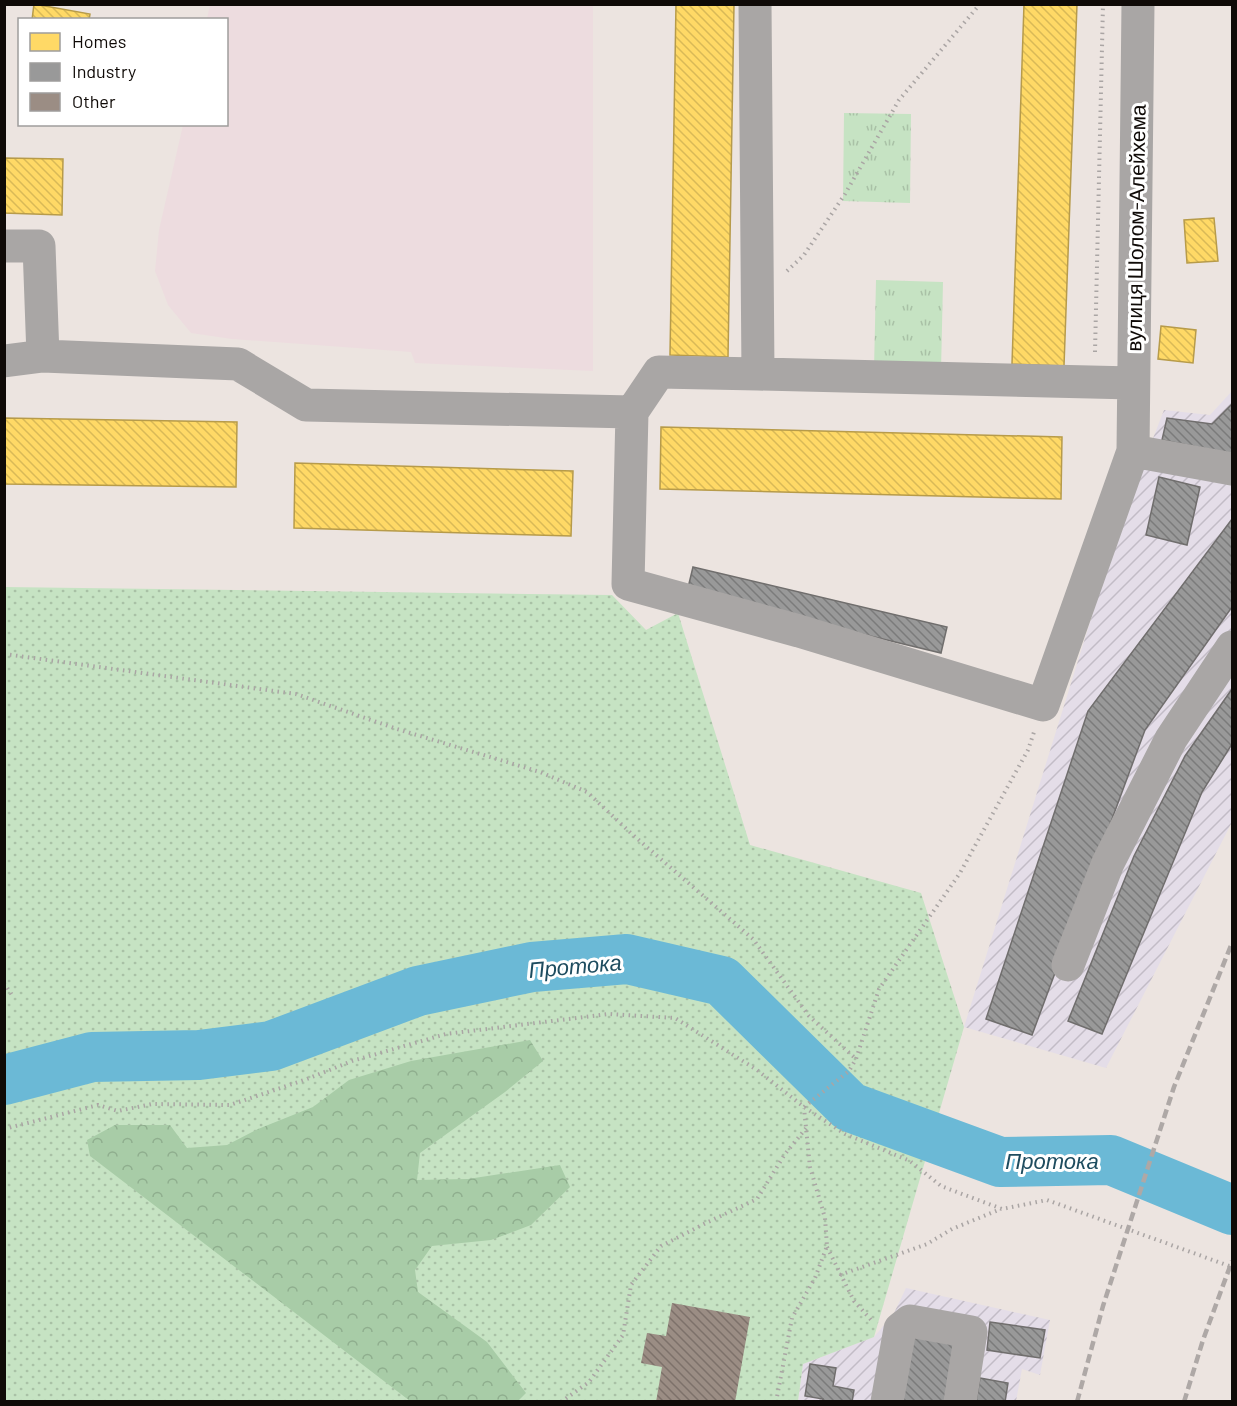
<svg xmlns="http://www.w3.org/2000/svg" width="1237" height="1406" viewBox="0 0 1237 1406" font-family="Barlow,sans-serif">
	<defs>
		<pattern id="industrial-furrows" width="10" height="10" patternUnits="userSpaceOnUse" patternTransform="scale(1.5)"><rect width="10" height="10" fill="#e4dde8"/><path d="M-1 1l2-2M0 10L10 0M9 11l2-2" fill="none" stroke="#c2bcc6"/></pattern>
		<pattern id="grass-dots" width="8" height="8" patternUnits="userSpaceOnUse" patternTransform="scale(1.5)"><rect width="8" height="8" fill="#c6e3c3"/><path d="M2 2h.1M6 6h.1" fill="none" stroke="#a9c1a6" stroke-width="1.8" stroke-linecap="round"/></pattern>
		<pattern id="forest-crowns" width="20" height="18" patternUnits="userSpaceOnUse" patternTransform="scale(1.5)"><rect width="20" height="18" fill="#a8cca7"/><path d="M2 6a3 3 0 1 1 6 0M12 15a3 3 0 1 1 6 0" fill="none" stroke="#8fae8e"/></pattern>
		<pattern id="park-tufts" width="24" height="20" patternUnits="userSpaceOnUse" patternTransform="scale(1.5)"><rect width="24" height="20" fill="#c6e3c3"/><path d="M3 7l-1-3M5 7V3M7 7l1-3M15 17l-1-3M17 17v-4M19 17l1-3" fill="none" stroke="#a9c1a6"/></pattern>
		<pattern id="homes-back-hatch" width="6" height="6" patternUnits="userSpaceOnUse" patternTransform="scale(1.5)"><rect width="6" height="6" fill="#ffd966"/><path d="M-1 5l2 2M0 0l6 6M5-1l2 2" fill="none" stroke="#d9b957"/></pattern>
		<pattern id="industry-back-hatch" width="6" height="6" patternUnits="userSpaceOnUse" patternTransform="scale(1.5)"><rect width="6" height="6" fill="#999"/><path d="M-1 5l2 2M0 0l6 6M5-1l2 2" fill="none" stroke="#7b7b7b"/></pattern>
		<pattern id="building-back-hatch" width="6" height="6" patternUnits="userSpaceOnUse" patternTransform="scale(1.5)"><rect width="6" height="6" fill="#9b8d84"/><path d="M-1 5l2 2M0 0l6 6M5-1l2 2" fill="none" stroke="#7d716a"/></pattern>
	</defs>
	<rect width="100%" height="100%" fill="#ece4e0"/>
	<path fill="url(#industrial-furrows)" d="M1232,391V822L1106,1068L964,1027L1124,513L1164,410L1210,415Z
		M906,1288L1050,1320L1040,1375L1022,1369L1016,1401L798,1402L803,1364L874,1337L894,1313Z"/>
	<path fill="#eddcdf" d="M210,5H593V371L415,363L411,352L232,339L191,333L168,305L155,271L159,230L183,125L226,124V20L207,19Z"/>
	<path fill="url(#grass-dots)" d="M5,587L612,595L646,630L678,613L750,845L921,893L964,1027L874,1337L803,1364L798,1401L5,1402Z"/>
	<path fill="url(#forest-crowns)" d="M530,1040L543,1061L505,1092L420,1153L417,1180L468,1179L560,1165L570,1187L531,1225L491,1240L432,1246L415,1270L418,1292L487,1342L526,1393L518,1401H410L90,1156L87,1140L115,1125H170L187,1148L227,1145L258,1129L313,1107L349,1080L411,1061Z"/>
	<path fill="url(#park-tufts)" d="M844,113L911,114L910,203L843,201Z
		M876,280L943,282L941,371L874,369Z"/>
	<path fill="url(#homes-back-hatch)" stroke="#b79b4a" stroke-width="1.5" d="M34,4L90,14L89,20H32Z
		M676,4H734L728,357L670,355Z
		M1024,4H1077L1064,366L1012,364Z
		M4,158L63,159L62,215L4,213Z
		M1214,218L1218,261L1187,263L1184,220Z
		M1161,326L1196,330L1193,363L1158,359Z
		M4,418L237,422L236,487L4,484Z
		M661,427L1062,437L1061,499L660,489Z
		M295,463L573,471L571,536L294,528Z"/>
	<path fill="url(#industry-back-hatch)" stroke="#706e6d" stroke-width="1.5" d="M1232,404V454L1162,440L1167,418L1212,424Z
		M1159,477L1200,487L1187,545L1146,535Z
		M1232,519V607L1145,730L1032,1035L986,1019L1088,711Z
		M693,567L947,627L941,653L687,592Z
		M1232,689V744L1202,792L1102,1034L1068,1021L1134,856L1185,756Z
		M990,1322L1045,1330L1040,1358L987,1350Z
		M911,1332L963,1341L953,1402H899Z
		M810,1364L836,1368L833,1386L854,1390L852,1402H822L823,1399L805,1396Z
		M980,1378L1008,1383L1005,1402H976Z"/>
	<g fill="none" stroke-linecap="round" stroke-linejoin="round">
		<path stroke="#6bb9d6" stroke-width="50" d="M4,1080L92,1057L199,1055L271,1046L418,991L532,967L627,959L722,981L850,1107L1000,1162L1111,1160L1232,1210"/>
	</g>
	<path fill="url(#building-back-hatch)" d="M672,1303L750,1317L735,1402H656L662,1367L641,1363L647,1333L666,1336Z"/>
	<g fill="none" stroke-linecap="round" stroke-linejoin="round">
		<path stroke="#aaa5a4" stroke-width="4" stroke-dasharray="1.5 4.5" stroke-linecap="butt" d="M787,271L804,255L845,194L899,100L980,4
			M1095,352L1103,4
			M4,654L296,694L397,729L540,772L587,792L633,835L753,939L809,1016L856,1059
			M4,983L12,995
			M804,1107L849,1071L856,1059L879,989L960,873L1028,750L1034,732
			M4,1129L98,1105L118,1111L152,1104L230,1105L307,1079L352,1061L446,1034L609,1014L675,1018L757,1070L804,1107L845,1134L910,1161L941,1186L1002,1209L1047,1200L1232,1267
			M827,1247L854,1301L873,1322
			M840,1275L927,1244L952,1229L1001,1209
			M561,1402L589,1382L623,1335L631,1285L661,1246L708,1222L757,1199L785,1154L807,1127
			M776,1402L792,1318L815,1278L827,1246L825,1218L810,1167L804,1108"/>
		<path stroke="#a9a6a5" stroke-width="33" d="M755,4L758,374L1133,383
			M4,246H39L43,356
			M4,361L43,356L238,364L306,405L632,412L628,584L799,631L1043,705L1133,451L1138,4
			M632,412L659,372L758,374
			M1133,451L1232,469
			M1068,965L1108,863L1171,739L1232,647
			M887,1402L900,1329L910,1321L971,1332L960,1402"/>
		<path stroke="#aea8a6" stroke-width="4.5" stroke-dasharray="9 4.5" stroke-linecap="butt" d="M1077,1402L1103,1306L1174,1087L1232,943
			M1184,1402L1203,1340L1232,1261"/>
	</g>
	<g text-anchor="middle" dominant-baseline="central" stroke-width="6" stroke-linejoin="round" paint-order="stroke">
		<g font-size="21" fill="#0f0a07" stroke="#fff">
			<text transform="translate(1135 228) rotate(-89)">вулиця Шолом-Алейхема</text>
		</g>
		<g font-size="22" font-style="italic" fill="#1e4c5f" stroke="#fff">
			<text transform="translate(575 965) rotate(-5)">Протока</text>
			<text x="1052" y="1160">Протока</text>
		</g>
	</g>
	<rect width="1237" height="1406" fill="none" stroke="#0f0a07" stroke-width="12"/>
	<rect x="18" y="18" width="210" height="108" fill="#ffffff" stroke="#9f9d9c" stroke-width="1.5"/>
	<rect x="30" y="33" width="30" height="18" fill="#ffd966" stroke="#9f9d9c" stroke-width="1.5"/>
	<text x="72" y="48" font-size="18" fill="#0f0a07">Homes</text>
	<rect x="30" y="63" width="30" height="18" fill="#999999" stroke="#9f9d9c" stroke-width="1.5"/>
	<text x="72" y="78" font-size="18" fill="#0f0a07">Industry</text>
	<rect x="30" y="93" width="30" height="18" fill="#9b8d84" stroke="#9f9d9c" stroke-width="1.5"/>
	<text x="72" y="108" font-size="18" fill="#0f0a07">Other</text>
</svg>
